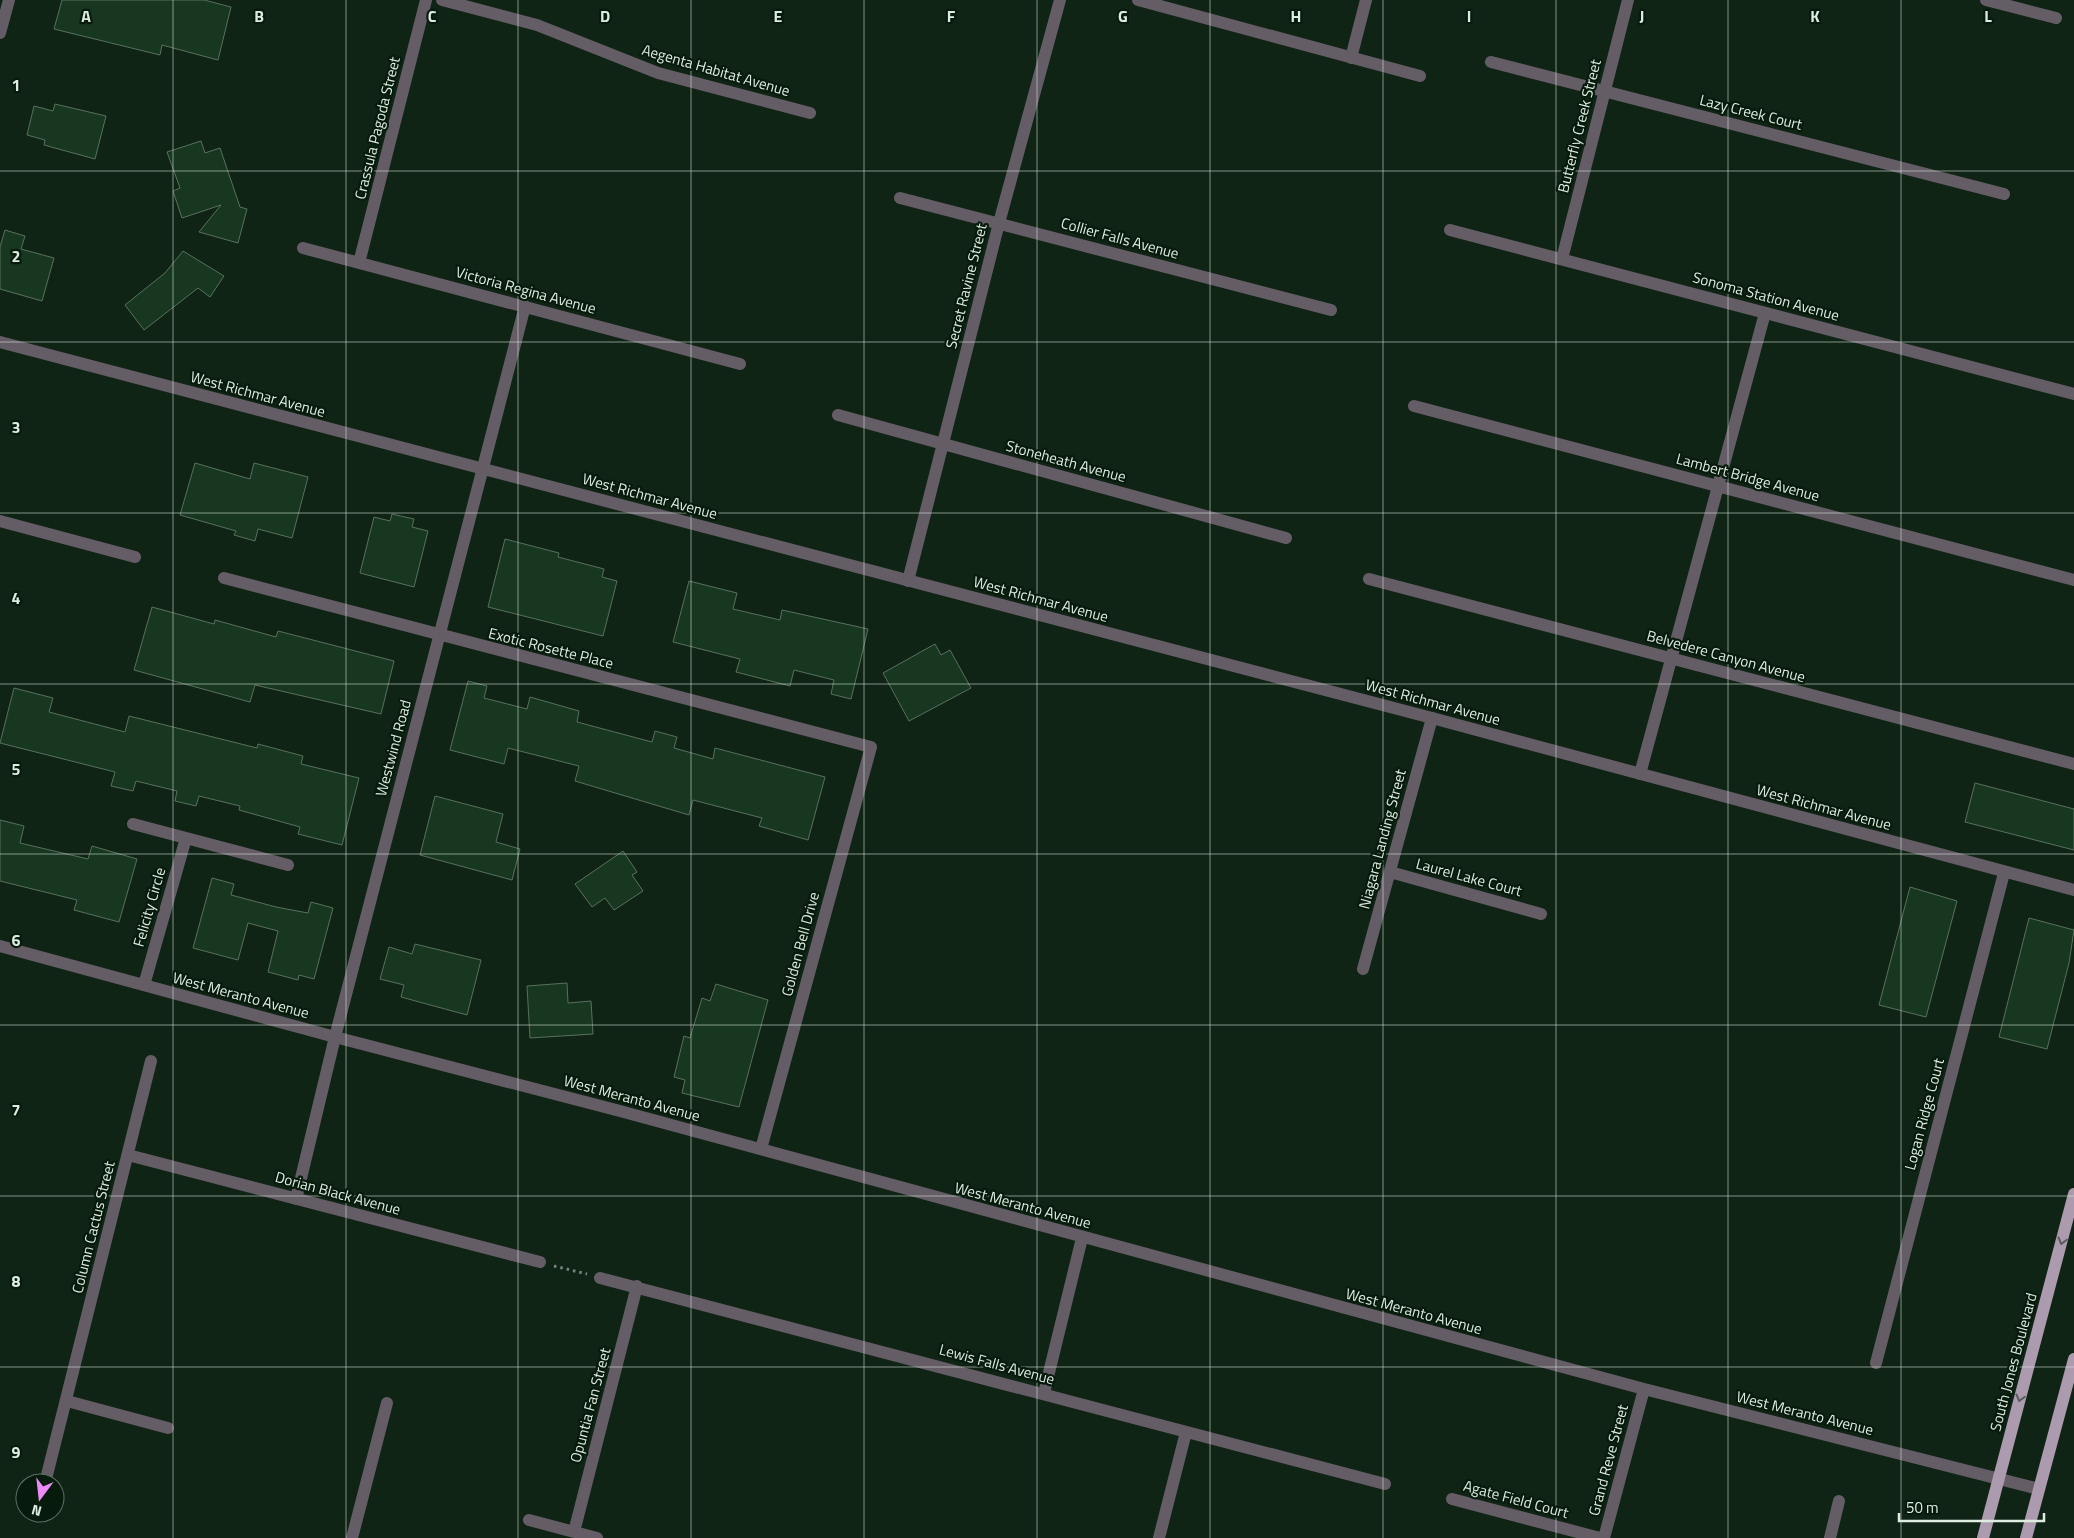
<svg xmlns="http://www.w3.org/2000/svg" width="2074" height="1538" viewBox="0 0 2074 1538" font-family="'Titillium Web',sans-serif">
	<rect width="100%" height="100%" fill="#102416"/>
	<path fill="#173720" stroke="#59705e" d="M62,0H204L231,7L218,60L162,45L160,55L54,29Z
		M55,104L106,116L95,159L44,145L45,140L27,135L34,106L53,111Z
		M201,141L205,153L220,148L240,207L247,209L238,243L199,232L221,205L182,218L173,191L180,188L167,152Z
		M5,230L25,236L21,249L54,258L42,301L0,289V247Z
		M183,251L224,276L210,297L198,288L144,330L125,305L165,273Z
		M195,463L250,479L254,463L308,477L292,538L258,529L255,541L234,535L236,531L180,515Z
		M392,514L414,519L412,527L428,531L414,587L360,573L374,517L390,521Z
		M505,539L559,553L558,557L604,569L602,577L617,581L603,636L488,607Z
		M689,581L737,593L733,609L780,620L782,610L868,629L851,699L831,694L834,680L794,670L790,686L736,672L740,659L673,642Z
		M152,607L214,624L215,620L276,637L278,631L394,661L381,714L255,685L250,702L134,670Z
		M935,644L941,655L950,650L971,688L909,721L883,673Z
		M468,681L487,686L484,698L527,709L530,697L579,711L577,722L652,742L655,731L677,737L674,748L713,759L715,748L825,777L808,840L759,826L762,818L693,800L689,815L575,781L579,766L508,748L504,764L450,750Z
		M14,688L53,698L49,712L125,732L129,716L257,748L258,744L303,756L301,764L359,778L342,845L298,834L300,827L239,810L240,806L199,796L196,806L175,801L177,791L136,781L133,791L111,786L115,772L0,743Z
		M1975,783L2074,809V850L1965,822Z
		M435,796L503,814L496,842L520,849L512,880L420,855Z
		M0,820L24,826L20,843L88,859L92,846L137,859L119,922L74,910L77,900L0,881Z
		M623,851L637,872L632,875L643,891L614,910L605,898L592,907L575,884Z
		M212,878L234,884L231,895L276,907L308,913L311,902L333,908L314,979L299,975L298,980L268,972L278,931L248,923L238,960L193,948Z
		M1910,887L1957,901L1926,1017L1879,1005Z
		M2029,918L2074,930L2069,963L2047,1049L1999,1037Z
		M415,944L481,960L467,1015L401,997L404,985L380,979L389,947L412,954Z
		M567,983L568,1003L591,1001L593,1034L530,1038L527,986Z
		M716,984L768,1000L739,1107L682,1093L685,1080L674,1077L684,1036L690,1038L702,998L710,1001Z"/>
	<g fill="none" stroke-linecap="round" stroke-linejoin="round">
		<path stroke="#75867a" stroke-width="3" stroke-dasharray="2.5 4" stroke-linecap="butt" d="M554,1266L587,1274"/>
		<path stroke="#655d66" stroke-width="12" d="M442,0L537,25L658,73L810,113
			M1138,0L1420,76
			M1986,0L2056,18
			M1351,58L1366,0
			M1491,62L2004,194
			M900,198L1331,310
			M1450,230L2074,394
			M303,248L740,364
			M1562,259L1628,0
			M359,263L426,0
			M1414,406L2074,580
			M838,415L1286,538
			M0,521L135,557
			M224,578L871,747L761,1149
			M1369,579L2074,764
			M908,581L999,223L1060,0
			M1640,774L1765,313
			M133,824L288,865
			M1390,872L1541,914
			M0,946L335,1037L620,1111L1644,1389L2039,1489
			M1363,969L1432,718
			M144,985L186,838
			M128,1155L540,1262
			M296,1199L335,1037L525,306
			M600,1278L1385,1484
			M1876,1363L2004,873
			M1044,1393L1082,1238
			M67,1401L168,1428
			M45,1483L151,1061
			M1452,1499L1600,1538
			M529,1520L597,1538
			M574,1532L637,1286
			M352,1538L387,1403
			M1159,1538L1186,1432
			M1604,1538L1644,1389
			M1830,1538L1839,1501"/>
		<path stroke="#655d66" stroke-width="12" d="M0,33L9,0
			M0,342L1432,718L2074,890"/>
		<path stroke="#ac9bae" stroke-width="12" d="M1983,1538L2074,1194
			M2026,1538L2074,1359"/>
	</g>
	<defs><path id="oneway-chevron" d="M-2-3.5L2.5 0L-2 3.5" fill="none" stroke-width="1.6" stroke-linecap="round" stroke-linejoin="round" transform="scale(1.25)"/></defs>
	<g stroke="#5a5b5e">
		<use href="#oneway-chevron" transform="translate(2062 1241) rotate(105)"/>
		<use href="#oneway-chevron" transform="translate(2020 1398) rotate(105)"/>
	</g>
	<path fill="none" stroke="#deebe1" stroke-width="1" stroke-opacity="0.55" d="M173,0V1538M346,0V1538M518,0V1538M691,0V1538M864,0V1538M1037,0V1538M1210,0V1538M1383,0V1538M1556,0V1538M1728,0V1538M1901,0V1538M0,171H2074M0,342H2074M0,513H2074M0,684H2074M0,854H2074M0,1025H2074M0,1196H2074M0,1367H2074"/>
	<g text-anchor="middle" dominant-baseline="central" stroke-width="4.5" stroke-linejoin="round" paint-order="stroke">
		<g font-size="15" fill="#deebe1" stroke="#071b0d">
			<text transform="translate(716 70) rotate(16)">Aegenta Habitat Avenue</text>
			<text transform="translate(1751 112) rotate(14)">Lazy Creek Court</text>
			<text transform="translate(1579 126) rotate(-76)">Butterfly Creek Street</text>
			<text transform="translate(377 128) rotate(-76)">Crassula Pagoda Street</text>
			<text transform="translate(1120 238) rotate(15)">Collier Falls Avenue</text>
			<text transform="translate(966 286) rotate(-76)">Secret Ravine Street</text>
			<text transform="translate(526 290) rotate(15)">Victoria Regina Avenue</text>
			<text transform="translate(1766 296) rotate(15)">Sonoma Station Avenue</text>
			<text transform="translate(258 394) rotate(15)">West Richmar Avenue</text>
			<text transform="translate(1066 461) rotate(15)">Stoneheath Avenue</text>
			<text transform="translate(1748 477) rotate(15)">Lambert Bridge Avenue</text>
			<text transform="translate(650 496) rotate(15)">West Richmar Avenue</text>
			<text transform="translate(1041 599) rotate(15)">West Richmar Avenue</text>
			<text transform="translate(551 648) rotate(14)">Exotic Rosette Place</text>
			<text transform="translate(1726 656) rotate(15)">Belvedere Canyon Avenue</text>
			<text transform="translate(1433 702) rotate(15)">West Richmar Avenue</text>
			<text transform="translate(393 748) rotate(-75)">Westwind Road</text>
			<text transform="translate(1824 807) rotate(15)">West Richmar Avenue</text>
			<text transform="translate(1382 839) rotate(-75)">Niagara Landing Street</text>
			<text transform="translate(1469 877) rotate(15)">Laurel Lake Court</text>
			<text transform="translate(149 907) rotate(-74)">Felicity Circle</text>
			<text transform="translate(800 944) rotate(-75)">Golden Bell Drive</text>
			<text transform="translate(241 995) rotate(15)">West Meranto Avenue</text>
			<text transform="translate(632 1098) rotate(15)">West Meranto Avenue</text>
			<text transform="translate(1924 1114) rotate(-75)">Logan Ridge Court</text>
			<text transform="translate(338 1193) rotate(15)">Dorian Black Avenue</text>
			<text transform="translate(1023 1205) rotate(15)">West Meranto Avenue</text>
			<text transform="translate(93 1227) rotate(-76)">Column Cactus Street</text>
			<text transform="translate(1414 1311) rotate(15)">West Meranto Avenue</text>
			<text transform="translate(2013 1362) rotate(-75)">South Jones Boulevard</text>
			<text transform="translate(997 1364) rotate(15)">Lewis Falls Avenue</text>
			<text transform="translate(590 1405) rotate(-75)">Opuntia Fan Street</text>
			<text transform="translate(1805 1413) rotate(14)">West Meranto Avenue</text>
			<text transform="translate(1608 1460) rotate(-75)">Grand Reve Street</text>
			<text transform="translate(1516 1499) rotate(15)">Agate Field Court</text>
		</g>
	</g>
	<g font-size="16" text-anchor="middle" font-weight="bold" fill="#deebe1" stroke="#071b0d" stroke-width="4.5" stroke-linejoin="round" paint-order="stroke">
		<text x="86" y="22">A</text>
		<text x="259" y="22">B</text>
		<text x="432" y="22">C</text>
		<text x="605" y="22">D</text>
		<text x="778" y="22">E</text>
		<text x="951" y="22">F</text>
		<text x="1123" y="22">G</text>
		<text x="1296" y="22">H</text>
		<text x="1469" y="22">I</text>
		<text x="1642" y="22">J</text>
		<text x="1815" y="22">K</text>
		<text x="1988" y="22">L</text>
		<text x="16" y="91">1</text>
		<text x="16" y="262">2</text>
		<text x="16" y="433">3</text>
		<text x="16" y="604">4</text>
		<text x="16" y="775">5</text>
		<text x="16" y="946">6</text>
		<text x="16" y="1116">7</text>
		<text x="16" y="1287">8</text>
		<text x="16" y="1458">9</text>
	</g>
	<g transform="translate(40 1498) rotate(195)"><circle r="24" fill="#071b0d" stroke="#5d6e62"/>
	<path d="M0-4L9 19L0 12L-9 19Z" fill="#ed8cf9"/>
	<text y="-8" font-size="14" font-weight="bold" text-anchor="middle" fill="#deebe1">N</text>
	</g>
	<path d="M1899 1513v8h145v-8" fill="none" stroke="#deebe1" stroke-width="2.5"/>
	<text x="1906" y="1513" font-size="15" fill="#deebe1" stroke="#071b0d" stroke-width="4" paint-order="stroke">50 m</text>
</svg>
